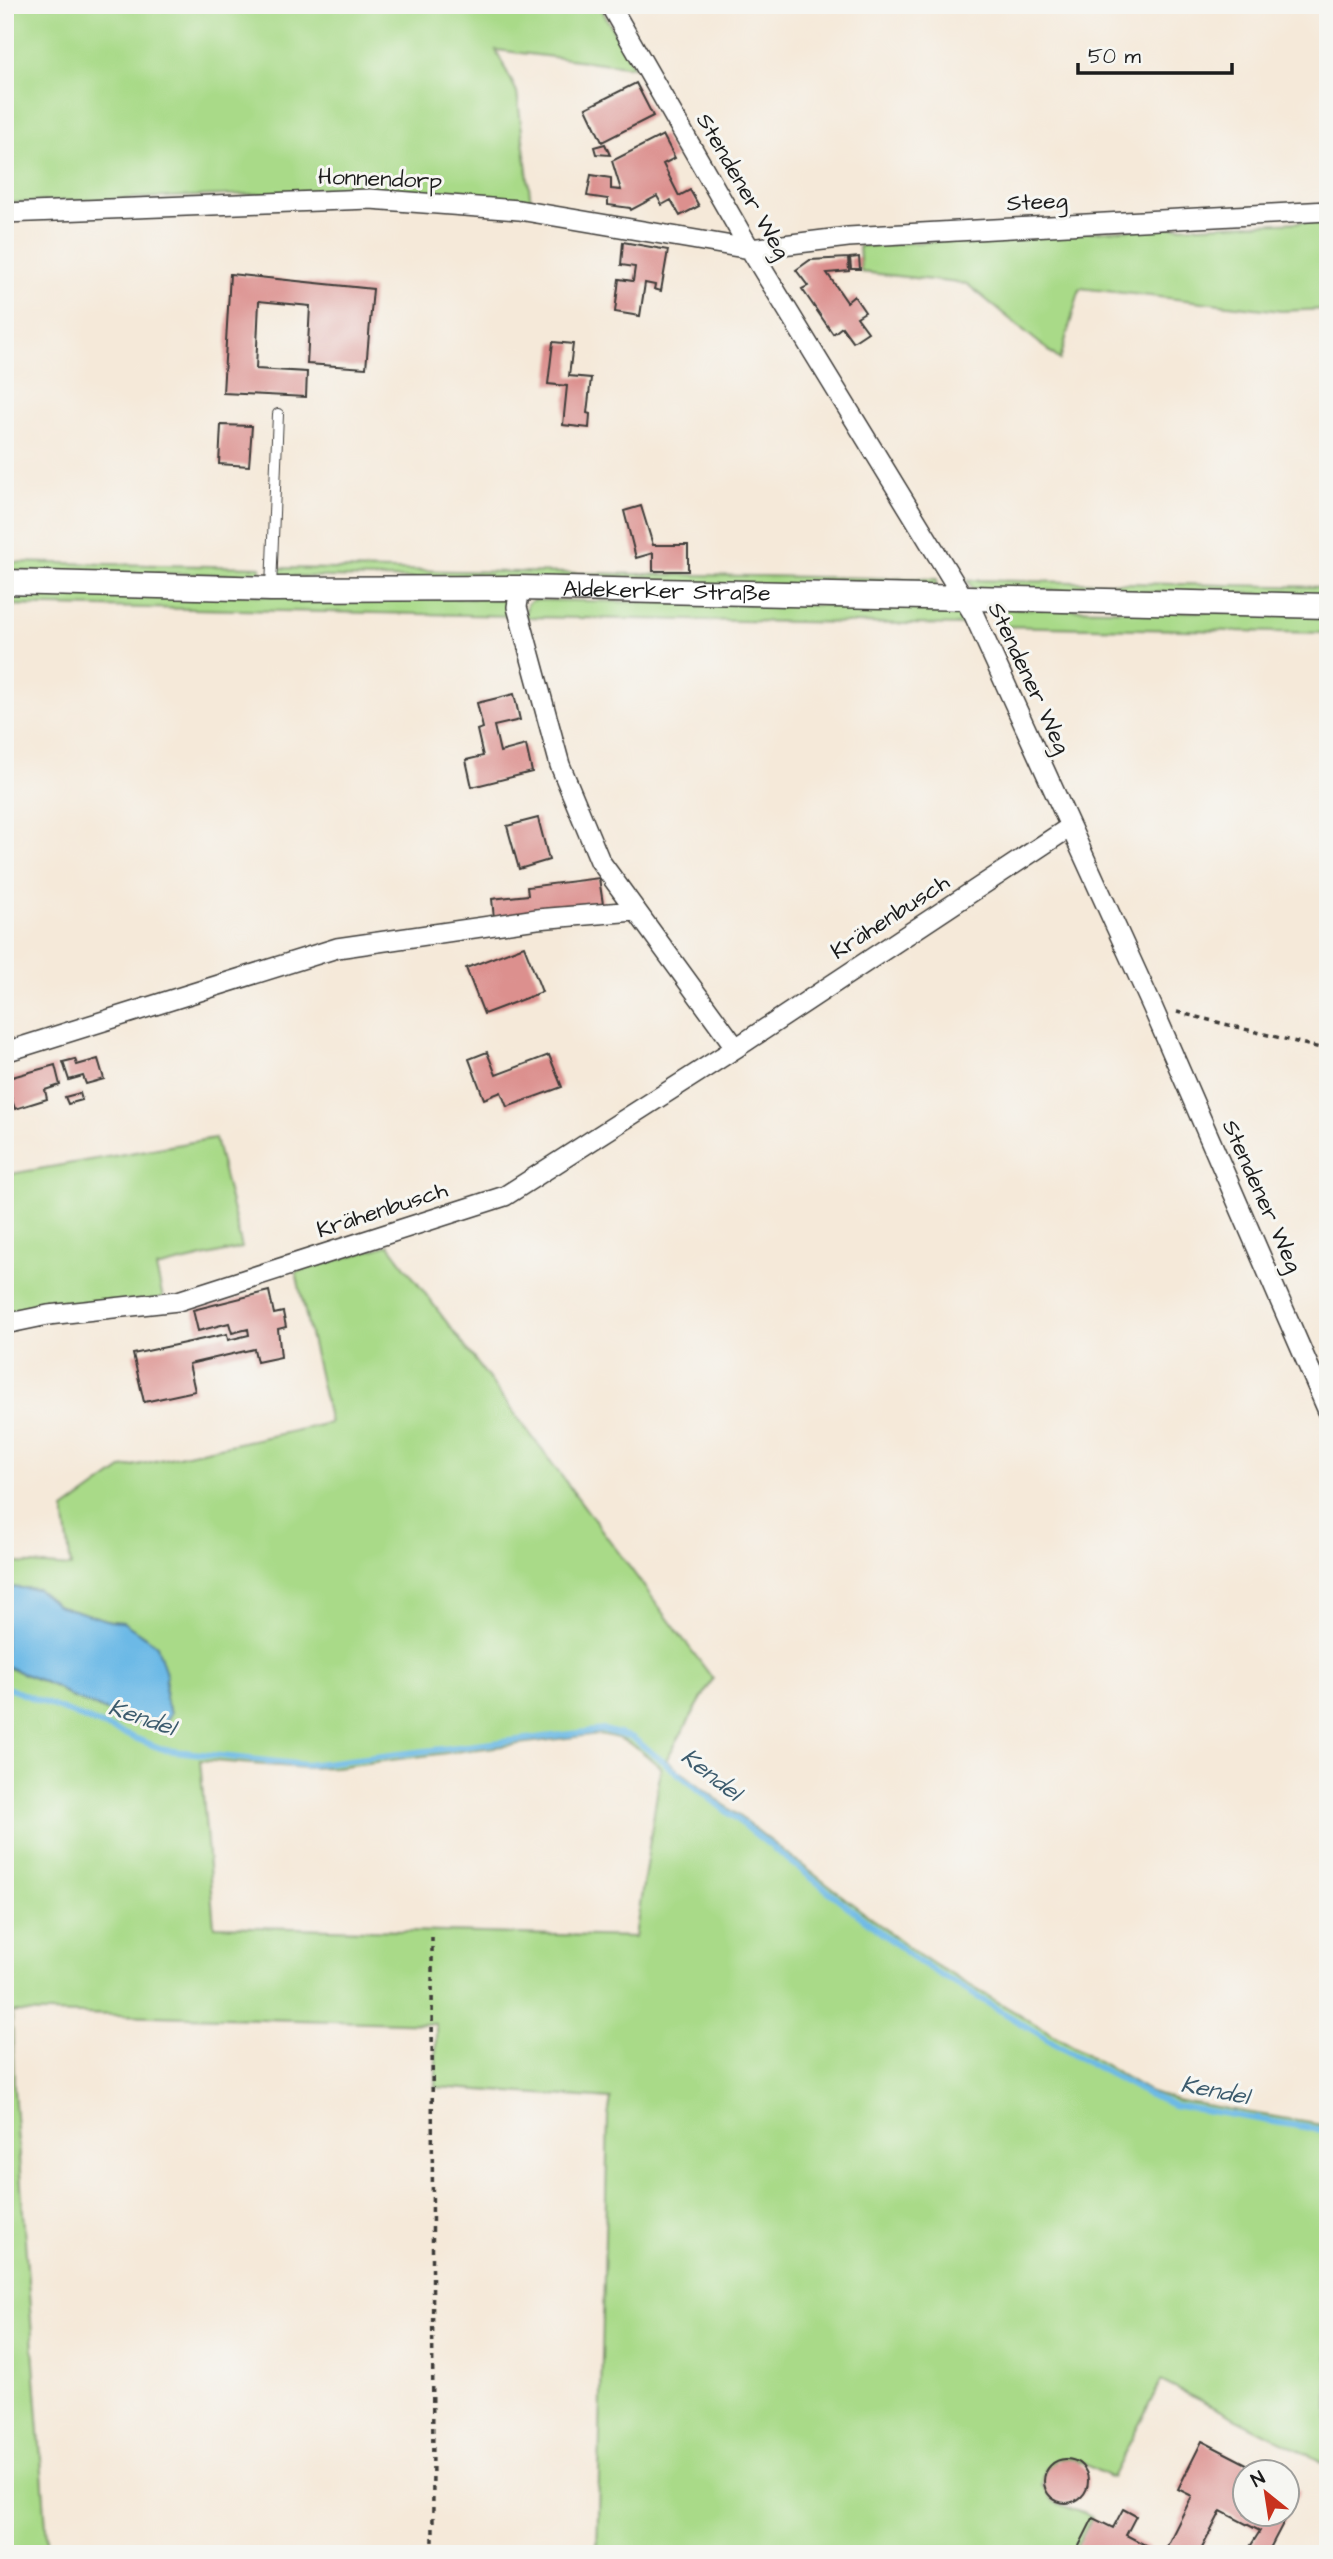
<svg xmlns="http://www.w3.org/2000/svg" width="1333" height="2559" viewBox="0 0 1333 2559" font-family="'Architects Daughter',sans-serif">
	<rect width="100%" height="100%" fill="#f6f6f2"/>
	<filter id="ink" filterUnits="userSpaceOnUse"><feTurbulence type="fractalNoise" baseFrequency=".0143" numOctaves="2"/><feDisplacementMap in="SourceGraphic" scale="14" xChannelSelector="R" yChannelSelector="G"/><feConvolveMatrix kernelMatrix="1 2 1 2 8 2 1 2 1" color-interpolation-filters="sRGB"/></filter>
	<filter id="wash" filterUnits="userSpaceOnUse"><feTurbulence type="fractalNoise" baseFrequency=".00686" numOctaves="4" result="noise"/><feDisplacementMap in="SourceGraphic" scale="28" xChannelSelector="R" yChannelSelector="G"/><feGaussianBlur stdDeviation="1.57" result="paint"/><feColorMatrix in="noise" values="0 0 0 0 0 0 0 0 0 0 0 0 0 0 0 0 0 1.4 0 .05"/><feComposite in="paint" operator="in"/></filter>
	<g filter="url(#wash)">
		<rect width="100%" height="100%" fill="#f5e9d9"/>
		<path fill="#a9da88" stroke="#627b52" stroke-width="2" fill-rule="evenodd" d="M5,5H599L634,67L496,50L517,92L531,202L366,190L5,203Z
			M1328,221V309L1281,311L1080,288L1060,360L967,284L861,272L859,246L1171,227Z
			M5,562L261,567L259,575L5,571Z
			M276,568L937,579L936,586L927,589L278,576Z
			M967,580L1328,587V595L973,589Z
			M5,591L505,599L512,603V616L5,605Z
			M533,600L938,607L957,612L964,625L525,617L527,604Z
			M999,608L1328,614V633L995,626Z
			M215,1138L242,1248L156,1268L163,1298L5,1318V1175Z
			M389,1245L713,1679L666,1760L920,1956L1149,2091L1176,2100L1328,2126V2465L1161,2381L1112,2478L1072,2458L1056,2459L1045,2470L1042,2485L1054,2502L1092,2517L1073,2554H597L608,2117L611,2099L436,2087V2024L12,2012L14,2089L48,2554H5V1666L56,1687L71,1697L149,1727L158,1726L171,1713L165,1699L166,1674L123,1622L110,1621L57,1605L37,1589L5,1587V1562L71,1567L64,1510L123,1468L330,1423L296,1272ZM598,1734C629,1738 639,1749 661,1768L635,1937L214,1926L200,1760L306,1768L335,1767Z"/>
		<path fill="#6cb9e6" stroke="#446a81" stroke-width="2" d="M5,1587L37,1589L57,1605L110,1621L123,1622L157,1645L166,1674L165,1699L171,1713C166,1724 161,1726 149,1727L71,1697L56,1687L5,1666Z"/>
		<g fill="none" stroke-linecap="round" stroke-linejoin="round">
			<path stroke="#6cb9e6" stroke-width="6" d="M5,1687L165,1750L306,1765L604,1730L633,1738L916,1960L1069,2052L1147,2094L1173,2105L1328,2131"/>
		</g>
		<g id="blocks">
			<path fill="#dc908e" d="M636,83L653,116L602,142L586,108Z
				M663,135L675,158L663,164L679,196L690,190L699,206L680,216L671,200L662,205L657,196L631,210L630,208L608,205V199L587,196L591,175L611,178V189L621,190L612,161Z
				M605,144L610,155L596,154L594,147Z
				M623,242L668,250L661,291L654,289L655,285L645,283L640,316L615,312L619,279L633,281L635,267L621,265Z
				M859,257L860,269H851L850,258Z
				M848,258L849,271L827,273L847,302L854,296L865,312L857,317L868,332L853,342L842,327L833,334L802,289L808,286L796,270L810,260Z
				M230,274L373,289L366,368L307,364L310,306L259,301L256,369L307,372L306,397L223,393Z
				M553,342L573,344L569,376L591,378L587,413L590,414L589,428L563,425L567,386L548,384Z
				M221,425L252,426L249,466L219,464Z
				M641,506L653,545H688V571H653V553L636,558L624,511Z
				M514,694L520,720L494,726L500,752L526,745L532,772L472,787L466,760L483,756L477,730L483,728L477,703Z
				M538,818L549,860L519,869L507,826Z
				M599,878L603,904L494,918L492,899L528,895L527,887Z
				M524,946L542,992L484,1014L466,968Z
				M487,1052L496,1075L549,1055L562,1087L507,1107L501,1092L484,1099L469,1059Z
				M75,1059L77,1065L98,1059L104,1079L86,1084L83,1076L69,1080L63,1062Z
				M55,1065L60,1085L45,1090L47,1099L15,1109L5,1079Z
				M80,1093L82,1100L68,1104L65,1097Z
				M269,1291L274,1314L283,1312L286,1327L278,1329L281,1357L257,1362L254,1349L189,1364L195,1391L144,1402L133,1354L227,1334L228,1340L249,1335L248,1329L232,1333L229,1323L198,1331L193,1310Z
				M1202,2441L1262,2472H1245V2514H1287L1288,2485L1300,2491L1267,2554H1255L1248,2550L1260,2531L1221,2511L1199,2554H1163L1192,2496L1178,2489Z
				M1044 2481a22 22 0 1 1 44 0a22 22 0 1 1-44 0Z
				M1123,2509L1136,2516L1126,2535L1149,2547L1146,2554H1075L1093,2518L1113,2528Z"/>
		</g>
	</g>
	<g filter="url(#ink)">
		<use href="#blocks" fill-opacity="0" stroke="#3d3b38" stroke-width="2"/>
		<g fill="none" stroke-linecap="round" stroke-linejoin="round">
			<defs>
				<path id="service" d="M271,588L278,414"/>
				<path id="minor" d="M610,5L750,249L974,615L1152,1006L1328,1411
					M5,213L370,199L519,210L750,249L848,237L1328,211
					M520,588L517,607L560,765L600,861L736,1048
					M5,1052L337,948L537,919L635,911
					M5,1324L48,1315L178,1301L505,1196L736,1048L1070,827"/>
				<g id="tertiary">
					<path id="s1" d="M5,582L271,589L520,588L1328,606"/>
				</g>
			</defs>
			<use href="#service" stroke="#3d3b38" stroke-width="12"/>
			<use href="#minor" stroke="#3d3b38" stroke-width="22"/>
			<use href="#tertiary" stroke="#3d3b38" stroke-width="27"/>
			<path stroke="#3d3b38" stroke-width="3.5" stroke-dasharray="5 5" stroke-linecap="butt" d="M1177,1012L1328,1050
				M432,1937L433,2554
				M1238,2553L1239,2554"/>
			<use href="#service" stroke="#fff" stroke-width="10"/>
			<use href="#minor" stroke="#fff" stroke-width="19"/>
			<use href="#tertiary" stroke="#fff" stroke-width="24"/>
		</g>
	</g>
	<g text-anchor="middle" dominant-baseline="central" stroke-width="6" stroke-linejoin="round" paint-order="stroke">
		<g font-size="23" fill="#1c1c1c" stroke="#f6f6f2">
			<text transform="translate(380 179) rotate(2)">Honnendorp</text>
			<text transform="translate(743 186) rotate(60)">Stendener Weg</text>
			<text transform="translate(1037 202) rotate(-3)">Steeg</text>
			<text stroke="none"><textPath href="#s1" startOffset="662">Aldekerker Straße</textPath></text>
			<text transform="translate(1029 678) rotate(65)">Stendener Weg</text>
			<text transform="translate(890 917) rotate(-33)">Krähenbusch</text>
			<text transform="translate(1262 1196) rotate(66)">Stendener Weg</text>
			<text transform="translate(382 1210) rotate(-18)">Krähenbusch</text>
		</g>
		<g font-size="24" font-style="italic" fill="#3c5b6d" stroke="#f6f6f2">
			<text transform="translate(142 1718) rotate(19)">Kendel</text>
			<text transform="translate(711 1775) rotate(38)">Kendel</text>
			<text transform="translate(1215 2091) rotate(11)">Kendel</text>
		</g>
	</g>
	<rect width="1333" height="2559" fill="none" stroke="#f6f6f2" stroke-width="28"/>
	<g transform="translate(1266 2493) rotate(330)"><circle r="33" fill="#f6f6f2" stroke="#9f9f9c" stroke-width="2"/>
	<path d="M0-5L12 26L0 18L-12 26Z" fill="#c8321e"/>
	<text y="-10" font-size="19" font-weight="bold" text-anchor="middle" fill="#1c1c1c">N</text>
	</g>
	<path d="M1078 63v10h154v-10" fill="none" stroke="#1c1c1c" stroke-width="3.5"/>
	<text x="1088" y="63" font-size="21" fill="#1c1c1c" stroke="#f6f6f2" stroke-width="5" paint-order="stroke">50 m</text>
</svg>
